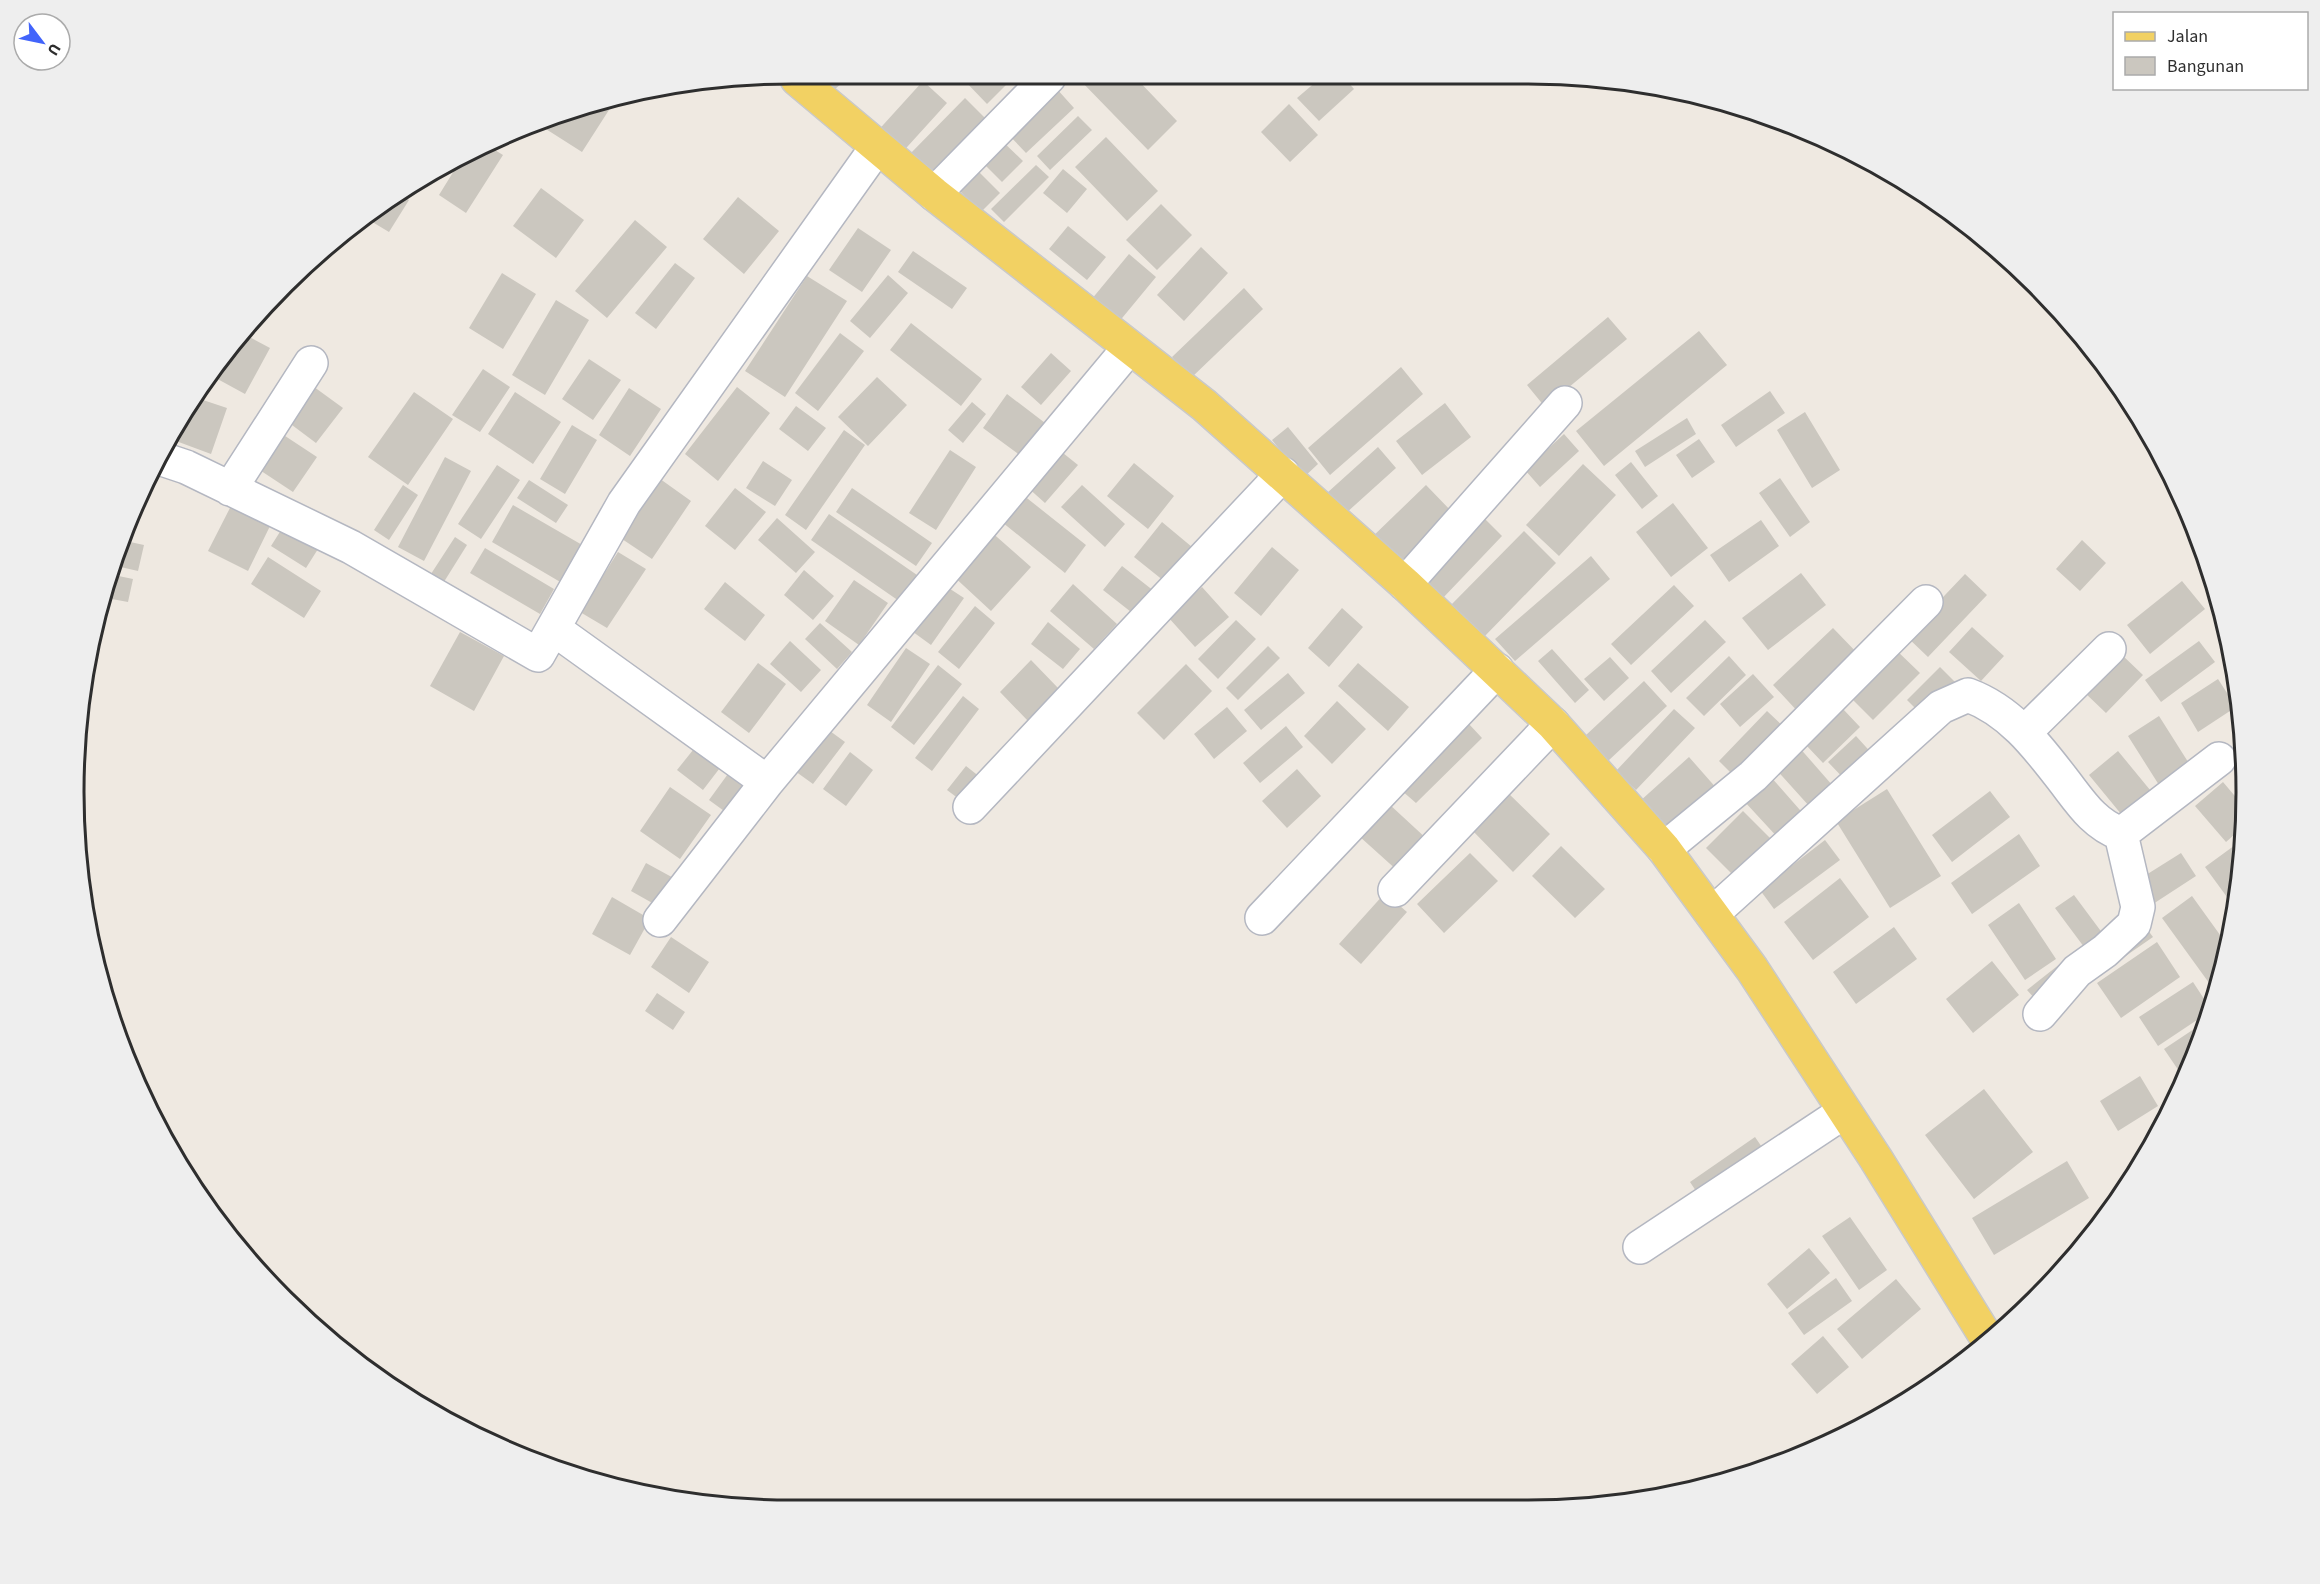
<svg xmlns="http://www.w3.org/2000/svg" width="2320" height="1584" viewBox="0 0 2320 1584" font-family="'Source Sans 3',sans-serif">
	<rect width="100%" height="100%" fill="#efe9e1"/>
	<path fill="#cbc7bf" d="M1324,75H1342L1354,89L1319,121L1297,98Z
		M1134,76L1177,121L1148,150L1077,77Z
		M1014,77L987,104L962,78Z
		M826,79H847L835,89Z
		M923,81L947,103L898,157L874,135Z
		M1056,88L1074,108L1026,153L1007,133Z
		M965,98L988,121L930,179L908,156Z
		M616,99L582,152L538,124L561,112Z
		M1289,104L1318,135L1290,162L1261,132Z
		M1078,116L1092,130L1050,170L1037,156Z
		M1106,137L1158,191L1127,221L1075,167Z
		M1000,139L1023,161L1002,182L980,160Z
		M490,147L503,155L466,213L439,195L460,161Z
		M1036,165L1049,177L1004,222L991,209Z
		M974,167L1000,193L981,212L955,186Z
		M1063,169L1087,189L1067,213L1043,193Z
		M541,188L584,220L556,258L513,226Z
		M397,193L409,200L389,232L364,217Z
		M738,197L779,231L744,274L703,239Z
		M1161,204L1192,235L1157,270L1126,240Z
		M635,220L667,247L607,318L575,291Z
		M1068,226L1106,257L1087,280L1049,249Z
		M858,228L891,250L862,292L829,270Z
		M1201,247L1228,273L1184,321L1157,295Z
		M913,251L967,288L952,309L898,272Z
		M1129,254L1156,277L1118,323L1091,300Z
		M675,263L695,278L656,329L635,313Z
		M502,273L536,294L503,349L469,328Z
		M888,275L908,293L870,338L850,321Z
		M807,276L847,301L785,397L745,371Z
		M1244,288L1263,309L1191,378L1172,357Z
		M556,300L589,320L545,395L512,375Z
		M1608,317L1627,339L1545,407L1527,385Z
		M911,323L982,379L961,406L890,350Z
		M1699,331L1727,365L1604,466L1576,431Z
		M242,333L270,348L245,394L212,376L226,350Z
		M840,333L864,351L818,411L795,393Z
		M1051,353L1071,371L1041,405L1021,387Z
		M589,359L621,380L593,420L562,399Z
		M1401,367L1423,394L1330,475L1308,448Z
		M483,369L510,387L480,432L452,415Z
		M877,377L907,405L868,446L838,417Z
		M310,384L343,408L316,443L284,419Z
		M737,387L770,413L718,481L685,454Z
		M629,388L661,409L630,456L599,435Z
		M1770,391L1785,413L1736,447L1721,425Z
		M414,392L453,419L408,485L368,457Z
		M515,392L561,422L533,464L488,434Z
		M1007,394L1049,426L1025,459L983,428Z
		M197,398L227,408L211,454L176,441Z
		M972,402L986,414L963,443L948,430Z
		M1445,403L1471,437L1422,475L1396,441Z
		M796,406L826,428L808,451L779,429Z
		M1805,412L1840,470L1812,488L1777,430Z
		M1687,418L1696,434L1645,467L1635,451Z
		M572,425L597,440L565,494L540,479Z
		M1288,427L1318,464L1303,478L1272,440Z
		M276,430L317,457L293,492L252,465Z
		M844,430L865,445L806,530L785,515Z
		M1564,434L1579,451L1540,487L1525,470Z
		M1699,439L1715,462L1692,478L1676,455Z
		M1378,447L1396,468L1345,514L1327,493Z
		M1058,449L1078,465L1045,503L1026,486Z
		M950,450L976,467L936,530L909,513Z
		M445,457L471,471L424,561L398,547Z
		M763,461L792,480L775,506L746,488Z
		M1631,462L1658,496L1642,509L1615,475Z
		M1134,463L1174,496L1148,529L1107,496Z
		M1583,464L1616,495L1559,556L1526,525Z
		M497,465L520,480L481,539L458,524Z
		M656,476L691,501L652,559L616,535Z
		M1780,478L1810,522L1790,537L1759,493Z
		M529,480L568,505L556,523L517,498Z
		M403,485L418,495L389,540L374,530Z
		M1082,485L1125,524L1105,547L1061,507Z
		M1426,485L1454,514L1397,570L1368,541Z
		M735,488L766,512L735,550L705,526Z
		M852,488L932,543L916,566L836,512Z
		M1018,491L1086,545L1065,573L997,518Z
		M1673,503L1708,548L1671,577L1636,532Z
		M232,504L271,524L248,571L208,551Z
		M513,505L584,546L562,583L492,542Z
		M1477,511L1502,536L1441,600L1416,576Z
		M829,514L917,575L899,601L811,540Z
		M777,518L815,552L796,573L758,540Z
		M1761,520L1779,546L1729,582L1710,555Z
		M1162,522L1192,547L1164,581L1134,557Z
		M283,527L318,549L306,568L271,546Z
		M989,530L1031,567L991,611L950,573Z
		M1524,531L1556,563L1483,638L1450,606Z
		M455,537L467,545L442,585L429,577Z
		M121,540L144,545L138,571L112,565Z
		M2082,540L2106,563L2080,591L2056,569Z
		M1272,547L1299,570L1261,616L1234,593Z
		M485,548L554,589L540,614L470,573Z
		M618,552L646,569L607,628L580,612Z
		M1591,556L1610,579L1515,661L1495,639Z
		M268,557L321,591L304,618L251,584Z
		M1122,566L1159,595L1140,619L1103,590Z
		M804,570L834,596L813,620L784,595Z
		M1801,573L1826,605L1768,650L1742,618Z
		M109,574L133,579L128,602L101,597Z
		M1965,574L1987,595L1928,657L1906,636Z
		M854,580L888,603L859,645L825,621Z
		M2182,581L2205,609L2150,654L2127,625Z
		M725,582L765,615L745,641L704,609Z
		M941,583L964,598L931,645L909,629Z
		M1073,584L1117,624L1094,649L1050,611Z
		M1674,585L1694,606L1631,665L1611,644Z
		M1202,587L1229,617L1195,647L1168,617Z
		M975,606L995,623L959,669L938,652Z
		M1342,608L1363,627L1329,667L1308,648Z
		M1236,620L1256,639L1218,679L1198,659Z
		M1705,620L1726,642L1671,693L1651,671Z
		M1048,622L1080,649L1063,669L1031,644Z
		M820,623L852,652L837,669L805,639Z
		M1972,627L2004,656L1981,681L1949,652Z
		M1833,628L1861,657L1800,714L1773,685Z
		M460,632L504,656L474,711L430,686Z
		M790,641L821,670L801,692L770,664Z
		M2199,641L2215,662L2161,702L2145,680Z
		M1268,646L1280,658L1238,700L1226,688Z
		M906,648L930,664L891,722L867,705Z
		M1894,648L1920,673L1873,720L1848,695Z
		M1552,649L1589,690L1575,703L1538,661Z
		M2121,654L2143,675L2106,713L2084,692Z
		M1729,656L1746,675L1704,716L1686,698Z
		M1610,657L1629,678L1604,701L1584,679Z
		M1031,660L1059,689L1028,721L1000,692Z
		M758,663L786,684L749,733L721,712Z
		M1358,663L1409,707L1388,731L1338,686Z
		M1186,664L1212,691L1164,740L1137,713Z
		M938,665L962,684L914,745L891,727Z
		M1940,667L1956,683L1923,716L1907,700Z
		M1288,673L1305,693L1261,730L1244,710Z
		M1753,674L1774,697L1740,727L1720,704Z
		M2218,679L2236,707L2198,732L2181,703Z
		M1644,681L1667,706L1608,761L1585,736Z
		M963,696L979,709L932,771L915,758Z
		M1337,701L1366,729L1332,764L1304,736Z
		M1227,707L1247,731L1214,759L1194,734Z
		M1674,709L1695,728L1636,790L1616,771Z
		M1843,709L1860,727L1823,763L1806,745Z
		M1767,711L1787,730L1738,780L1719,761Z
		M2159,716L2190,765L2159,785L2128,736Z
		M819,723L845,742L813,784L788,766Z
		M1468,723L1482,738L1416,803L1401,790Z
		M1286,726L1303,747L1260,783L1243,763Z
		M1856,736L1876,758L1849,784L1828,762Z
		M701,740L726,760L703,790L677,770Z
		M1798,746L1833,786L1810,807L1774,767Z
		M2118,751L2155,796L2126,820L2089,775Z
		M850,752L873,770L846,806L823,789Z
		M1689,757L1718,790L1668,835L1639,802Z
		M2243,758L2246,786L2232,767Z
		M966,766L985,781L967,805L947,790Z
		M733,767L755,783L731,816L709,800Z
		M1297,769L1321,796L1287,828L1262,801Z
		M1770,776L1807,818L1781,841L1744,801Z
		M2223,782L2245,808L2243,827L2226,842L2195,806Z
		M670,787L711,815L680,859L640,831Z
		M1887,789L1941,876L1890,908L1836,821Z
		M1505,790L1550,834L1513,872L1469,827Z
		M1990,791L2010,817L1952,862L1932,835Z
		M1389,804L1428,840L1399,872L1359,836Z
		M1743,811L1772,840L1735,877L1706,848Z
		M2019,834L2040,866L1972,914L1951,883Z
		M1825,840L1840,860L1774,909L1760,890Z
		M2242,840L2235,908L2205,867Z
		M1561,846L1605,889L1575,918L1532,876Z
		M1470,853L1498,881L1444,933L1417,904Z
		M2181,853L2196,876L2153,904L2138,880Z
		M646,863L679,881L663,909L631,891Z
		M1840,878L1869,917L1813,960L1784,922Z
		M1385,893L1407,912L1361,964L1339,944Z
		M2074,895L2106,938L2087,951L2055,908Z
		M2192,896L2228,946L2217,983L2212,987L2162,918Z
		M612,897L650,919L630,955L592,934Z
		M2019,903L2056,959L2025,980L1988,925Z
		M1894,927L1917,959L1856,1004L1833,972Z
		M2147,929L2153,937L2104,971Z
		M671,937L709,962L689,993L651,967Z
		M2157,942L2180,977L2121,1018L2097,983Z
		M2070,956L2037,1001L2027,990Z
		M1992,961L2019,995L1973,1033L1946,999Z
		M2193,982L2210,1008L2209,1012L2158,1046L2139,1017Z
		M657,993L685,1012L673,1030L645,1011Z
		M2206,1021L2192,1067L2185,1080L2164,1049Z
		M2140,1076L2158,1106L2118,1131L2100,1101Z
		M1984,1089L2033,1152L1974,1199L1925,1135Z
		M1755,1137L1768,1156L1702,1200L1690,1182Z
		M2067,1161L2089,1198L1994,1255L1972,1218Z
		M1850,1217L1887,1270L1859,1290L1822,1236Z
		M1809,1248L1830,1273L1787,1309L1767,1284Z
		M1836,1278L1852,1301L1804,1335L1788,1313Z
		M1896,1279L1921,1309L1862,1359L1837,1329Z
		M1823,1336L1849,1367L1817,1394L1791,1364Z"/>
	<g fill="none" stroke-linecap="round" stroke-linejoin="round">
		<defs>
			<path id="minor" d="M934,194L1049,77
				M162,459L186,467L351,547L538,655L624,503L877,147
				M230,489L311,363
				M1405,584L1565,403
				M554,629L767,782
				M2025,732L2109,649
				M970,807L1283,474
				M1664,849L1753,776L1926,602
				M1395,890L1553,724
				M1712,914L1941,707L1968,695C2011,711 2037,746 2064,781C2081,803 2094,824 2121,834L2219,759
				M1262,918L1497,670
				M660,920L767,782L1129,348
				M2040,1014L2077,971L2105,951L2134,924L2138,907L2121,834
				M1640,1247L1844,1112"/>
			<path id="major" d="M797,79L934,194L1204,405L1405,584L1553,724L1664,849L1752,969L1876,1159L1988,1340"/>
		</defs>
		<use href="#minor" stroke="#b4b7c1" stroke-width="36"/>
		<use href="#major" stroke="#c9c9c9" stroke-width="36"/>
		<use href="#minor" stroke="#fff" stroke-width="33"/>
		<use href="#major" stroke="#f2d163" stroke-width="33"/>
	</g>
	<path d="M0 0H2320V1584H0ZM792 84H1528A708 708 0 0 1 2236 792V792A708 708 0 0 1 1528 1500H792A708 708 0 0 1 84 792V792A708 708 0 0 1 792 84Z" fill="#eee" fill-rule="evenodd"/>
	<path fill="none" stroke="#2e2e2e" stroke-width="3" d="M792 84H1528A708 708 0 0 1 2236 792V792A708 708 0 0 1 1528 1500H792A708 708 0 0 1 84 792V792A708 708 0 0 1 792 84Z"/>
	<rect x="2113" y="12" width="195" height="78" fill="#ffffff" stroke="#ababab" stroke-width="1.5"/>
	<rect x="2125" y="32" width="30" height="9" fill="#f2d163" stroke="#ababab" stroke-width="1.5"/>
	<text x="2167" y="42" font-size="18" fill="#2e2e2e">Jalan</text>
	<rect x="2125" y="57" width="30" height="18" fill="#cbc7bf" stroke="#ababab" stroke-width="1.5"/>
	<text x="2167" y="72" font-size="18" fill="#2e2e2e">Bangunan</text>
	<g transform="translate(42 42) rotate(122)"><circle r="28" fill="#ffffff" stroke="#ababab" stroke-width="1.5"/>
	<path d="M0-4.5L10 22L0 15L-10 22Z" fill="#4264fb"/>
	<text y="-9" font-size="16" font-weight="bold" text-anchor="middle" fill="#2e2e2e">U</text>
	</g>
</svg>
